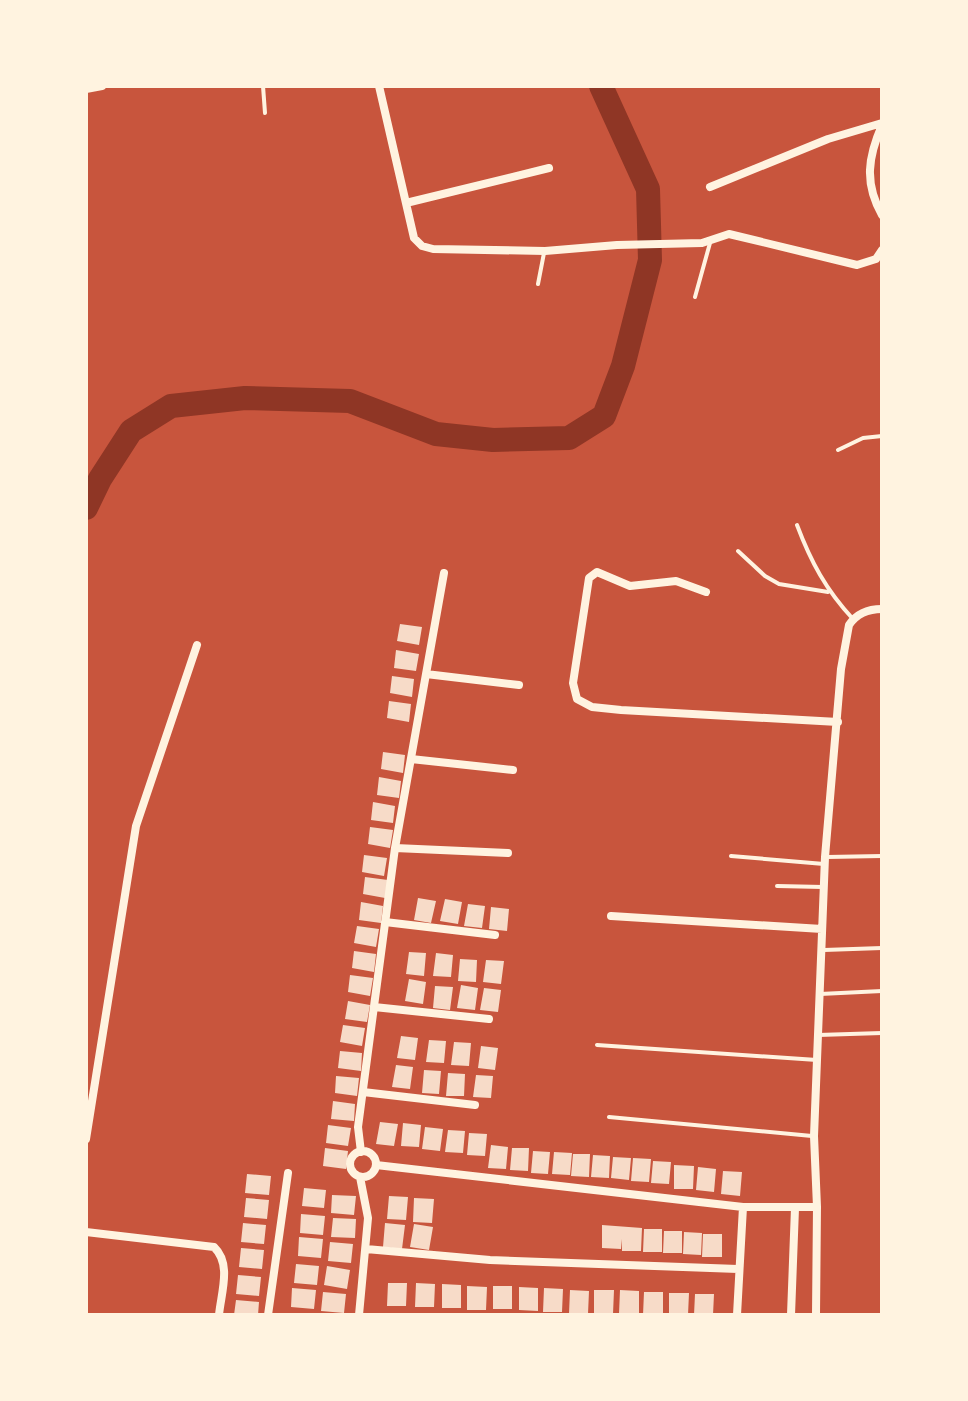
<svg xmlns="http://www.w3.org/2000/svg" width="968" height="1401" viewBox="0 0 968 1401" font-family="'Fira Sans',sans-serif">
	<rect width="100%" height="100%" fill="#c8553d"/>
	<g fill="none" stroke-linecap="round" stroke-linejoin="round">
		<path stroke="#8f3625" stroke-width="24" d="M86,508L100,479L131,431L171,406L245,398L350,401L436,434L493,440L569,438L604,416L623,366L650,260L648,189L601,86"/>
	</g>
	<path fill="#f7dbc8" d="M400,624L422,627L419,645L397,641Z
		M396,650L419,654L416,671L394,668Z
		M392,676L414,679L412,697L390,693Z
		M389,701L411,704L409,722L387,718Z
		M383,752L405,755L403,773L381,769Z
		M379,777L401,781L399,798L377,795Z
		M373,802L395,806L393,823L371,820Z
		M370,827L393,830L390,848L368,844Z
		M364,855L387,858L384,876L362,872Z
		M365,877L388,880L385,898L363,894Z
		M418,898L436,901L431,923L414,920Z
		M445,899L462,902L458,924L440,921Z
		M361,902L383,906L381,923L359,920Z
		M468,904L485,906L482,928L464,926Z
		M491,907L509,909L507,931L489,929Z
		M357,926L379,929L376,947L354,943Z
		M354,951L376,954L374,972L352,968Z
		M409,952L426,953L424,976L406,974Z
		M436,953L453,955L451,977L433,976Z
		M460,959L477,960L476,982L458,981Z
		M486,960L504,961L501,984L483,982Z
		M350,975L373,978L370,996L348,992Z
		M409,979L426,982L423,1004L405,1001Z
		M461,985L478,988L475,1010L457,1008Z
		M435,986L453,987L450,1010L433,1008Z
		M484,988L501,990L498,1012L480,1010Z
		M348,1001L370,1005L367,1022L345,1019Z
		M343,1025L365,1028L362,1046L340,1042Z
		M401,1036L418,1038L415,1060L397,1058Z
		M429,1040L446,1041L444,1063L426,1062Z
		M454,1042L471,1043L469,1066L451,1065Z
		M481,1046L498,1048L495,1070L478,1068Z
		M340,1051L362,1053L361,1071L338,1068Z
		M396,1065L413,1067L410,1089L392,1087Z
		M424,1070L441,1071L439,1094L422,1093Z
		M448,1073L465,1074L464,1096H446Z
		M476,1075L493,1076L491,1098L473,1097Z
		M336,1076L359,1078L357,1096L335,1093Z
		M333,1101L355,1104L354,1121L331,1119Z
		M380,1122L398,1124L394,1146L376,1144Z
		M403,1123L421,1125L419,1147L401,1146Z
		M328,1125L351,1128L348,1146L326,1143Z
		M425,1127L443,1129L440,1151L422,1149Z
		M448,1130L465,1131L463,1153L445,1152Z
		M469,1133L487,1134L485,1156L467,1155Z
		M491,1145L508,1147L506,1169L488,1168Z
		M325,1148L348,1151L346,1169L323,1166Z
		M512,1148H529L528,1171L510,1170Z
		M533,1151L550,1152L548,1174L531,1173Z
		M554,1152L572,1153L570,1175L552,1174Z
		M573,1154H590L589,1177L571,1176Z
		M593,1155L610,1156L609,1178L591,1177Z
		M613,1157L631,1158L629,1180L611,1178Z
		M633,1158L651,1159L649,1182L631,1181Z
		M653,1161L671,1162L669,1184L651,1183Z
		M674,1165L694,1166L693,1189H674Z
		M698,1167L716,1169L714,1192L696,1190Z
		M723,1171L742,1172L740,1196L721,1194Z
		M247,1174L271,1176L269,1195L245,1193Z
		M304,1188L326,1190L324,1208L302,1206Z
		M332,1195L356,1196L354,1215L331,1213Z
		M389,1196L408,1197L406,1220L387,1219Z
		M246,1198L269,1200L267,1219L244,1217Z
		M414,1198L434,1199L432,1223L413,1222Z
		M301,1214L325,1216L323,1235L300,1233Z
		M333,1218L356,1219L355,1238L331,1237Z
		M243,1223L266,1225L264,1244L241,1242Z
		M385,1223L405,1225L402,1249L383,1247Z
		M414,1224L433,1227L429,1250L410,1247Z
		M602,1225L642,1228L641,1251H622V1239L621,1249L602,1248Z
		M644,1229H662V1252H643Z
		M664,1231H682V1253H663Z
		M684,1232L702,1233L701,1255L683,1254Z
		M703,1234H722V1257H702Z
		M299,1237L323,1239L321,1258L298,1256Z
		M330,1242L353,1244L351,1263L328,1261Z
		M241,1248L264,1250L262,1269L239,1267Z
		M296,1264L319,1266L317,1285L294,1283Z
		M327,1266L350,1270L347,1289L324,1285Z
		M238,1275L261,1277L259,1296L236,1294Z
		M388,1283H407L406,1306H387Z
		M416,1283L435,1284L434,1307H415Z
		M442,1284L461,1285V1308H442Z
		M467,1286L487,1287L486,1310H467Z
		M493,1286H512V1309H493Z
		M519,1287L538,1288V1311L519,1310Z
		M292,1288L316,1290L314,1309L291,1307Z
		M544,1288L563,1289L562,1312H543Z
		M570,1290L589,1291L588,1314H569Z
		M594,1290H614L613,1314L594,1313Z
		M620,1290L639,1291V1314H619Z
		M323,1292L346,1294L344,1313L321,1311Z
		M644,1292H663V1315H643Z
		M669,1293H689L688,1315H669Z
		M695,1294H714L713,1315H694Z
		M236,1300L259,1302L258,1315H234Z"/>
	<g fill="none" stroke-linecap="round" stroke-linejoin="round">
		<path stroke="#fff3e0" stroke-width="4" d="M263,86L265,113
			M538,284L544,253
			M695,297L710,243
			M838,450L863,438L882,436
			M797,525C811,562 826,590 853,619
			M738,551L765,576L779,584L828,592
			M731,856L824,864
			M827,857L882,856
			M777,886L823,887
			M824,950L882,948
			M820,994L882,991
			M818,1035L882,1033
			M597,1045L817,1060
			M609,1117L812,1136"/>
		<path stroke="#fff3e0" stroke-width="8" d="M379,86L414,238L422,246L433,249L545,251L617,245L702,243L729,234L857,265L876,259L882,250
			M86,89L102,86
			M882,125C868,157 864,183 882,215
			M710,187L828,139L882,123
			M406,203L549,168
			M706,592L676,581L630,586L597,572L589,578L573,683L577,699L592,707L621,710L838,722
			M426,674L519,685
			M411,759L513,770
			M395,848L508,853
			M611,916L822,929
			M385,922L495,935
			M374,1007L489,1019
			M363,1092L475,1105
			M86,1139L136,826L197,645
			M350 1164a13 13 0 1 1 26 0a13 13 0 1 1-26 0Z
			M361,1152L358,1127L395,848L444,573
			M376,1165L743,1207H817
			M86,1232L214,1247C232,1264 221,1293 219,1315
			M366,1249L490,1260L738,1269
			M268,1315L288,1173
			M359,1315L368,1218L360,1177
			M737,1315L743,1207
			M791,1315L795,1208
			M816,1315L817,1207L814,1136L825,857L841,669L849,625C857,613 869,609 882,609"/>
	</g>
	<rect width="968" height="1401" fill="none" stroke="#fff3e0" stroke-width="176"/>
</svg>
